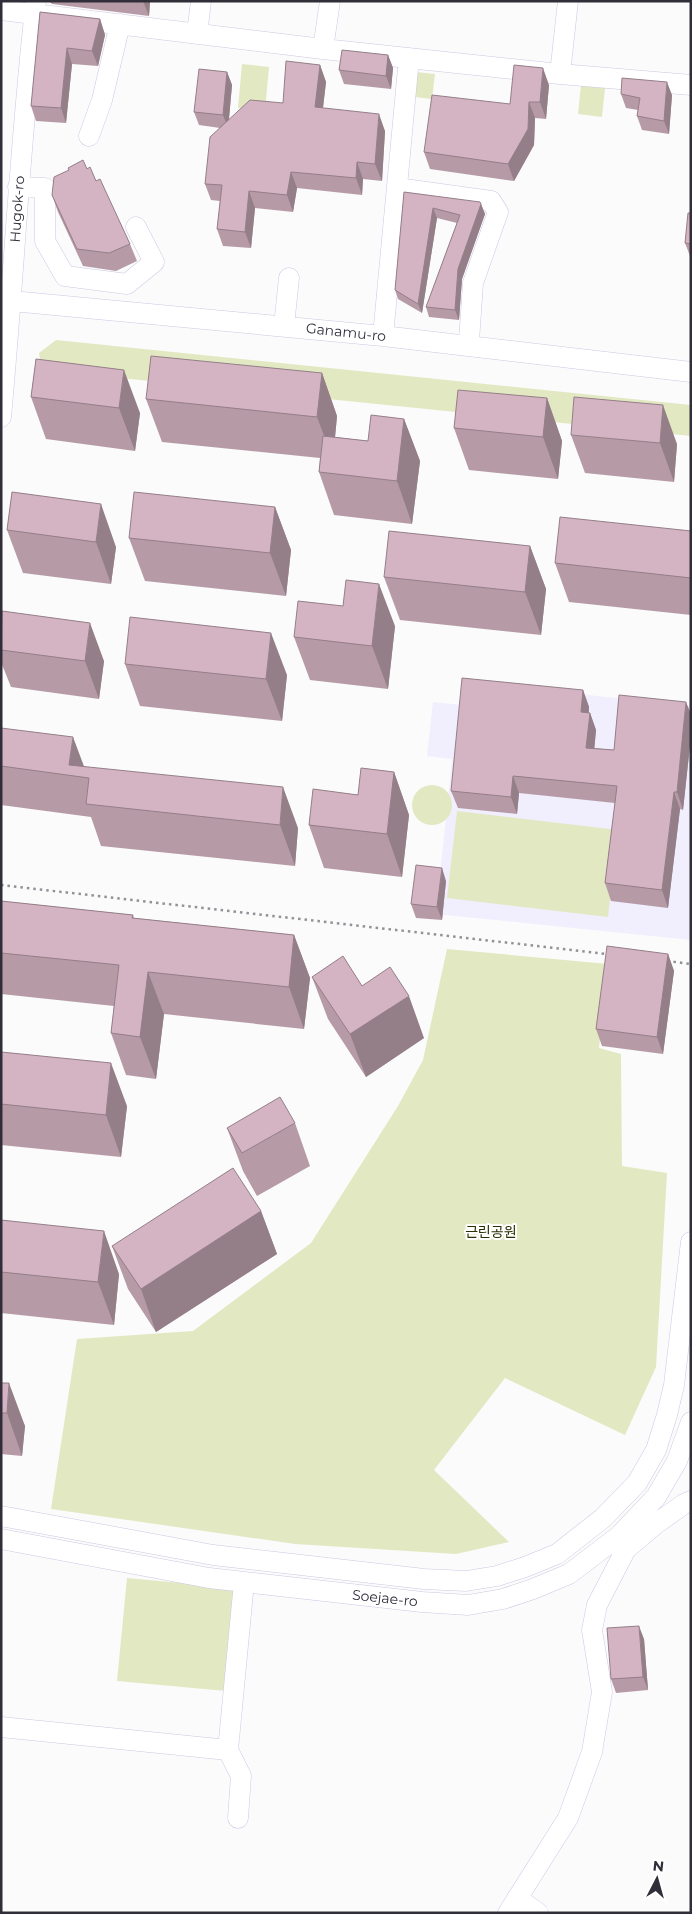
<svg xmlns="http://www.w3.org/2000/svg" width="692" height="1914" viewBox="0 0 692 1914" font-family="Montserrat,'Noto Sans KR',sans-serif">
	<rect width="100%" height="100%" fill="#fbfbfb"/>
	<path fill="#f1eefd" d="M465,682L691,706V940L436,914L452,759L427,756L433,702L462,705Z"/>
	<path fill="#e2e9c2" d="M242,64L269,67L265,111L238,108Z
		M416,72L435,74L432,99L414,97Z
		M581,85L605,88L602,117L578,114Z
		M56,340L691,405V436L61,372L41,366L39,353Z
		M412 805a20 20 0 1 1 40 0a20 20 0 1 1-40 0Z
		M457,811L618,830L608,917L447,898Z
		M447,949L608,964L599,1048L621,1054L622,1166L667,1173L656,1367L625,1435L505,1378L434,1470L509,1542L456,1554L295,1544L51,1509L77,1339L193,1331L311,1243L398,1106L423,1060Z
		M127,1578L236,1588L226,1691L117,1681Z"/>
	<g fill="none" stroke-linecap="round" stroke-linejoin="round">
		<defs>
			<path id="minor" d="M1,10L323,49L560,74L691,85
				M197,34L201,1
				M323,49L330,1
				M560,74L568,1
				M89,136L102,100L120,24
				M18,187L45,188V241L65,276L127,284L154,262L136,227
				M397,188L491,201L498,212L473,283L469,341
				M1,300L383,336L691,372
				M284,326L289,278
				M383,336L409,58
				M1,417C14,278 20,139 36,1
				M1,1516L213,1555L424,1579L466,1581L497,1576L525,1567L557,1554L603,1518L637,1483L656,1450L667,1415L674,1385L691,1242
				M1,1539L209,1578L422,1602L468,1605L503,1599L533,1589L569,1574L619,1536L656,1497L677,1461L691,1422
				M1,1727L228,1750L244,1582
				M228,1750L241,1776L238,1818
				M517,1898L538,1913
				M508,1913L568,1818L592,1752L602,1692L592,1630L597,1605L626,1549L657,1523L684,1504L691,1501"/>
		</defs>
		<use href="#minor" stroke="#cec7e4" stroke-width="21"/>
		<path stroke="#929197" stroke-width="2.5" stroke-dasharray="2.5 4" stroke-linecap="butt" d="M1,885L607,954
			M667,961L691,964"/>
		<use href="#minor" stroke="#fff" stroke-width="20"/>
	</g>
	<path fill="#b69ba7" d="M49,1H150L149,16L52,4Z
		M40,12L100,19L105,35L98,66L72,64L66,123L36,121L31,106Z
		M388,55L393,68L391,89L344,84L339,70Z
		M320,65L326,82L323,108L385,131L382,181L363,179L362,195L297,188L293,212L255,208L251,248L223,246L217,229L220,201L211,200L205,184L220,128L199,125L194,112L227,72L232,85L229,120L283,103Z
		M549,85L546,119L535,118L534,145L514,181L430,169L424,152L510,104Z
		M621,94L672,95L669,134L642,130L637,116L638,110L626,108Z
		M87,169L96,181L130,244L137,261L116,271L83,266L58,212L52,195L69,170Z
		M404,192L481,204L485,214L462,279L459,320L429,317L426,307L457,223L437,218L422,313L398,299L395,290Z
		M691,213V257L690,256L685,243Z
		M36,359L140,413L135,451L46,439L31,397Z
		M322,373L337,416L335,437L368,441L404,419L420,461L412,524L334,515L319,472L320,458L162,442L146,399Z
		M547,398L562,441L558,479L469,470L454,428Z
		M571,435L677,444L674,482L585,473Z
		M12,492L116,547L111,584L23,573L7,530Z
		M275,507L291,550L286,596L145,581L129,538Z
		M691,531V615L569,602L555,563Z
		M530,546L546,589L541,635L400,620L384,577Z
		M1,614L104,661L99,699L11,687L1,662Z
		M395,626L388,689L310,680L294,637Z
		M125,664L287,675L282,721L140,706Z
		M583,690L589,707V713H590L596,730L594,748L614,750L691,714V736L683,810L680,809L668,908L611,901L605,883L615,803L519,793L517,814L458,808L451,791Z
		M1,728L83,766L298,828L295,866L101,846L91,817L1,805Z
		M394,772L409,815L402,877L324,868L309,825Z
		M446,881L442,920L416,918L411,904Z
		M1,901L133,915L134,918L294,935L310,978L304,1029L164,1014L156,1079L126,1075L111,1033L114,1006L1,994Z
		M668,954L674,971L663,1054L602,1046L596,1029Z
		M312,977L362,986L424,1038L366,1077L328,1019Z
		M1,1052L127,1106L121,1157L1,1145Z
		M295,1123L310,1166L257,1196L243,1171L227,1128Z
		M261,1211L277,1254L156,1332L128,1289L112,1246Z
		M1,1220L119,1274L114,1325L1,1313Z
		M1,1383L25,1426L22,1456L1,1454Z
		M644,1639L648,1690L616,1693L611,1679Z"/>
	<path fill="#947e88" d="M143,1H150L149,16Z
		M100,19L105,35L98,66L92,51Z
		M67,48L72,64L66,123L61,108Z
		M388,55L393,68L391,89L386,76Z
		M320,65L326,82L321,124L315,107Z
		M543,68L549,85L546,119L540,102Z
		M227,72L232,85L228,128L223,115Z
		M667,82L672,95L669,134L664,121Z
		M529,102L535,118L534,145L514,181L508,164Z
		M379,114L385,131L382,181L375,164Z
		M357,162L363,179L362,195L356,178Z
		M291,172L297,188L293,212L287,195Z
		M249,191L255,208L251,248L245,232Z
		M481,204L485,214L462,279L459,320L455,310L458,269Z
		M433,208L437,218L422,313L418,304Z
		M124,370L140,413L135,451L119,408Z
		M322,373L337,416L333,459L317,417Z
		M547,398L562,441L558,479L543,437Z
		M663,405L677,444L674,482L660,443Z
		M404,419L420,461L412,524L397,481Z
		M101,504L116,547L111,584L96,542Z
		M275,507L291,550L286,596L270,553Z
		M530,546L546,589L541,635L525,592Z
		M379,584L395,626L388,689L372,646Z
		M90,623L104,661L99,699L85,661Z
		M271,633L287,675L282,721L266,679Z
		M583,690L589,707L587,729L581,712Z
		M686,702L691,714V736L683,810L677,792Z
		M590,713L596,730L593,765L586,748Z
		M73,737L88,777L69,765Z
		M394,772L409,815L402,877L387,834Z
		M513,776L519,793L517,814L511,797Z
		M283,787L298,828L295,866L280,825Z
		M674,792L680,809L668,908L662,890Z
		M442,868L446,881L442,920L437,907Z
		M294,935L310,978L304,1029L289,987Z
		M668,954L674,971L663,1054L657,1037Z
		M148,972L164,1014L156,1079L140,1037Z
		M409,996L424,1038L366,1077L350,1034Z
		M111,1063L127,1106L121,1157L106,1115Z
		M261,1211L277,1254L156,1332L141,1289Z
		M104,1231L119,1274L114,1325L98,1282Z
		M9,1383L25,1426L22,1456L7,1413Z
		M639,1626L644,1639L648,1690L643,1677Z"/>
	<path fill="#d4b4c2" stroke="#947e88" d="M40,12L100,19L92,51L67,48L61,108L31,106Z
		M342,50L388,55L386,76L339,70Z
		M286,61L320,65L315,107L379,114L375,164L357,162L356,178L291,172L287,195L249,191L245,232L217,229L222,185L205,184L210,137L250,100L283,103Z
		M514,65L543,68L540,102H529L528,129L508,164L424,152L432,95L510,104Z
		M199,69L227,72L223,115L194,112Z
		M622,78L667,82L664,121L637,116L640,98L621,94Z
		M83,160L87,169L90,167L96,181L100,179L130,244L109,253L77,249L52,195L54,177L69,170L68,168Z
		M404,192L480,202L481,204L458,269L455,310L426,307L460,215L433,208L418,304L395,290Z
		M688,213H691V244L685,243Z
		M151,356L322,373L317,417L146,399Z
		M36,359L124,370L119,408L31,397Z
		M458,390L547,398L543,437L454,428Z
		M574,397L663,405L660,443L571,435Z
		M371,415L404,419L397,481L319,472L323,436L368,441Z
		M12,492L101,504L96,542L7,530Z
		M134,492L275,507L270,553L129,538Z
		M560,517L691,531V578L555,563Z
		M389,531L530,546L525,592L384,577Z
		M346,580L379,584L372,646L294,637L298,601L343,606Z
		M2,611L90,623L85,661L1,650Z
		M130,617L271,633L266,679L125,664Z
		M462,678L583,690L581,712L590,713L586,748L614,750L619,695L686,702L677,792H674L662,890L605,883L617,786L513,776L511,797L451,791Z
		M1,728L73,737L69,765L283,787L280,825L86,804L89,778L1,766Z
		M361,768L394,772L387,834L309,825L313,789L358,795Z
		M416,865L442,868L437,907L411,904Z
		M1,901L133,915L132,918L294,935L289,987L148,972L140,1037L111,1033L119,965L1,953Z
		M607,946L668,954L657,1037L596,1029Z
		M343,956L362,986L390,967L409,996L350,1034L312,977Z
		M1,1052L111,1063L106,1115L1,1104Z
		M280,1097L295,1123L242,1153L227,1128Z
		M233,1168L261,1211L141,1289L112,1246Z
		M1,1220L104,1231L98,1282L1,1272Z
		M1,1383H9L7,1413H1Z
		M639,1626L643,1677L611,1679L607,1628Z"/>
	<g text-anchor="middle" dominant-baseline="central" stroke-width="4" stroke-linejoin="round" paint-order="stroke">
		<g font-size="14" fill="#312e39" stroke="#fff">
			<text transform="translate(17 209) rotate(-86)">Hugok-ro</text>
			<text transform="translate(346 332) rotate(6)">Ganamu-ro</text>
			<text transform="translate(385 1598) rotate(6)">Soejae-ro</text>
		</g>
		<g font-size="14" fill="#2b2f04" stroke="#fff">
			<text x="491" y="1232">근린공원</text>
		</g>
	</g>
	<rect width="692" height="1914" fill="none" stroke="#312e39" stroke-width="5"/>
	<g transform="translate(657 1879) rotate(6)" stroke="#ffffff" stroke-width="4" paint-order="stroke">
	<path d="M0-4L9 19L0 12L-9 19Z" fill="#312e39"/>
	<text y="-8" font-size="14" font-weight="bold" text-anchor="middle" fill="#312e39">N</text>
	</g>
</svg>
